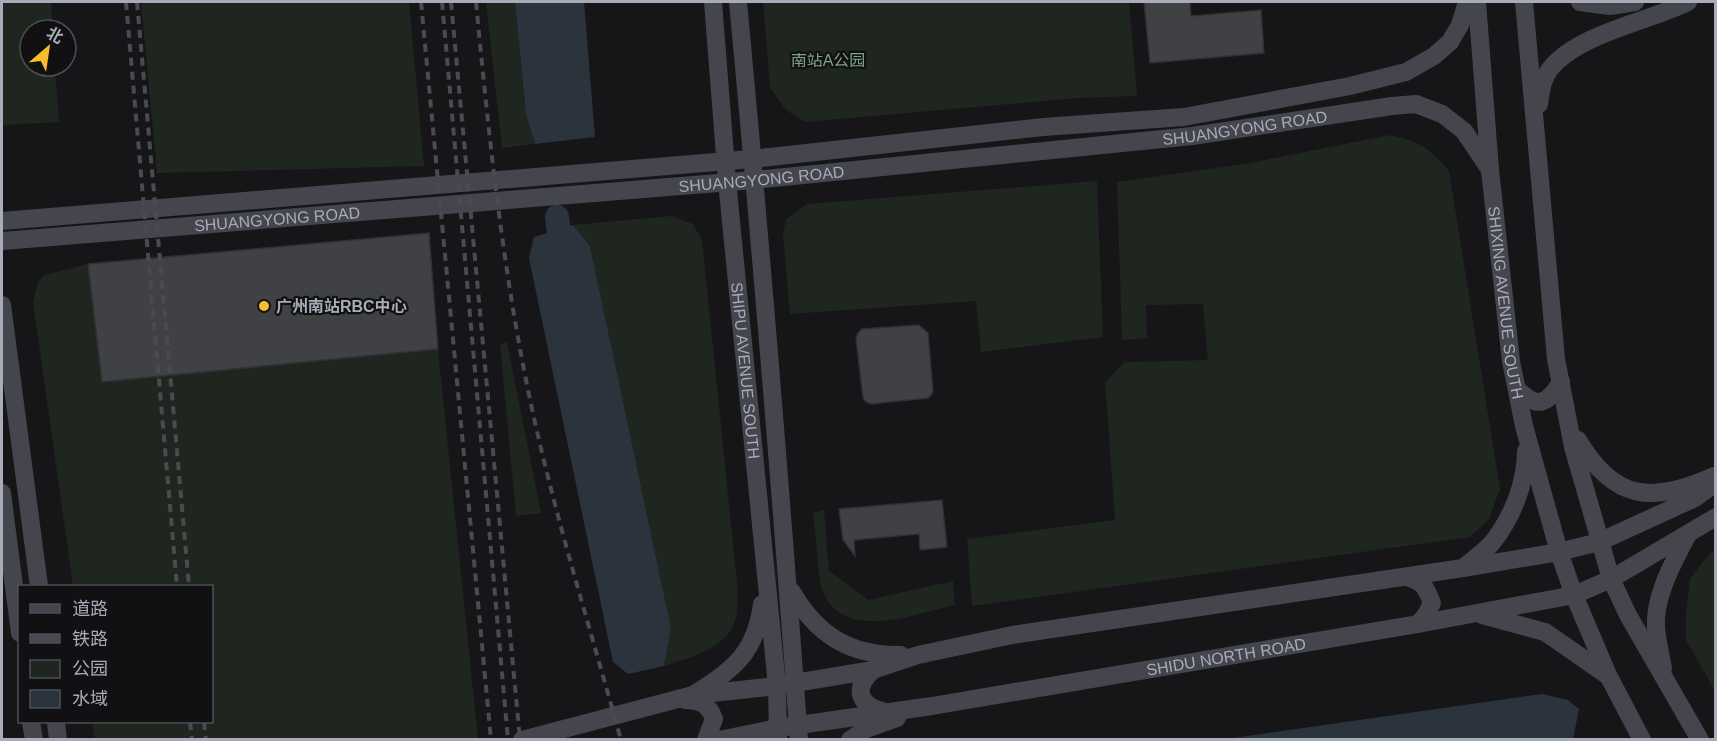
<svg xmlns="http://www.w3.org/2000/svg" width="1717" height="741" viewBox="0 0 1717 741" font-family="Helvetica,'Noto Sans SC',sans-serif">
	<rect width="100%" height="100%" fill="#161618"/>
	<path fill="#1e261f" d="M2,2H51L53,30H30V66H55L59,122L2,125Z
		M141,2H409L424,166L157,173Z
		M486,2H515L526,115L535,144L502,148Z
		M763,2H1129L1137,96L1078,98L805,122L786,110L770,88Z
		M1390,135C1421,142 1428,147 1449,171L1500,489L1489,519L1470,537L972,606L967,539L1115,520L1105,382L1125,362L1208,360L1203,304L1146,305L1147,338L1122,340L1117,182L1250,163Z
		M1097,181L1103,337L981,352L976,301L790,314L783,235L786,219L807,204Z
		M671,216L693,224L702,240L737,582C737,591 738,601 737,610C734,648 693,656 664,666L671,628L590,246L573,225Z
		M88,264L102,382L438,349L478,739H95L92,722H212V586H73L33,302L38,282L44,275Z
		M507,342L541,513L516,516L500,344Z
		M824,510L829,571L868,600L953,581L955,605C914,614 839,645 821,586C819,579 819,570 818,563C817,546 815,530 813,513Z
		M1715,549V691L1686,640V613L1690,579L1705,559Z"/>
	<path fill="#2b343c" d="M515,2H584L595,137L535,144L526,115Z
		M573,225L590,246L671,628L664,666L628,674L613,662L529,258L534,237Z
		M1542,694L1568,700L1579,709L1573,739H1226Z"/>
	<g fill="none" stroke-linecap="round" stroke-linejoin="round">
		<path stroke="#2b343c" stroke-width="24" d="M557,217L563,262"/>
	</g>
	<path fill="#404145" stroke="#303034" stroke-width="1.5" d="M1144,2H1190L1191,16L1261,10L1264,53L1150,63Z
		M429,233L438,349L102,382L88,264Z
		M919,325L928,333L933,391L931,395L928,398L871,404L866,402L863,398L856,338L858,333L862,329Z
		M942,500L947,547L920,550L919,534L854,540L855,556L843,540L839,509Z"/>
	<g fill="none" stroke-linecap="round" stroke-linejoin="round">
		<g stroke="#45464d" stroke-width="18">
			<path id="s1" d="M713,2L727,181L777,686L778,738"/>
			<path d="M738,2C761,247 781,493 799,740"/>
			<path id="s2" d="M1477,2L1490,170L1511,361L1524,426L1559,552L1574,595L1608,675L1642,740"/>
			<path d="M1524,2L1556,359L1573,447L1611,579L1628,615L1700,740"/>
			<path d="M1580,2L1610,6L1635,2"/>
			<path d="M1539,104C1541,92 1542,79 1550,69C1579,33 1648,22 1688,2"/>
			<path d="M2,221L752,159L1043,127L1184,117L1350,86L1406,72L1434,56L1450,42L1460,25L1467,2"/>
			<path id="s3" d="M2,241L755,180L1192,136L1392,106L1416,104L1442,114L1464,131L1490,170"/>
			<path d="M2,305L39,586"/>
			<path d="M1517,389C1537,409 1547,405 1561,382"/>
			<path d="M1578,440C1614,501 1652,504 1714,476"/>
			<path d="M2,493L20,633"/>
			<path d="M1463,568C1472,560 1484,552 1492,543C1512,518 1526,483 1526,451"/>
			<path d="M1405,577C1422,580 1426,587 1432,603L1426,615L1418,624"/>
			<path d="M792,592C817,635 850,656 901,655"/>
			<path d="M1482,615L1545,632L1607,675"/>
			<path d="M1663,669C1661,656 1657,641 1656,627C1654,596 1674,561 1688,534"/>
			<path d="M873,670C852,690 859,705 885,712"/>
			<path d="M696,693C735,669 756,651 762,604"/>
			<path d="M685,700C701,700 709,705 714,719L706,740"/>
			<path d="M31,722L34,740"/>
			<path d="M56,722L58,740"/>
			<path d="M522,740L693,695L777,686L873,670L918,655L1012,635L1463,568L1559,552L1599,542L1695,498L1716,483"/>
			<path id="s4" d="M719,740L778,728L932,706L1418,624L1574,595L1611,579L1716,517"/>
			<path d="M850,740L866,729L897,718"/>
		</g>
		<path stroke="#4a4b52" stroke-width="4" stroke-dasharray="8 6" stroke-linecap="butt" d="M126,2L177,586
			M137,2L189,586
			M421,2L491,740
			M442,2L508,740
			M451,2L520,740
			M476,2C488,128 501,255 526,380C550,501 588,620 621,740
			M190,722L192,740
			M204,722L206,740"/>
	</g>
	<circle fill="#f7bd2e" stroke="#111113" stroke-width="2" cx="264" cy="306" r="6"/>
	<g text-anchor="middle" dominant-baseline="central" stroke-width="4.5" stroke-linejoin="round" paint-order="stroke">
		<g font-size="16" fill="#7ea482" stroke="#111113">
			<text x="828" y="60">南站A公园</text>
		</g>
		<g font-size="16" fill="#a7acb8" stroke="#111113">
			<text stroke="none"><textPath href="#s3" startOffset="1248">SHUANGYONG ROAD</textPath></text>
			<text stroke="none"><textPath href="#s3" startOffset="762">SHUANGYONG ROAD</textPath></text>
			<text stroke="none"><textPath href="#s3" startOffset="276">SHUANGYONG ROAD</textPath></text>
			<text stroke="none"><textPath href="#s2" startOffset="302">SHIXING AVENUE SOUTH</textPath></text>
			<text stroke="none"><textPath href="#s1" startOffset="370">SHIPU AVENUE SOUTH</textPath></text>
			<text stroke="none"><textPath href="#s4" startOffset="514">SHIDU NORTH ROAD</textPath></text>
		</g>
		<g font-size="16" font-weight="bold" fill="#a7acb8" stroke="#111113" text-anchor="start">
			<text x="276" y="306">广州南站RBC中心</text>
		</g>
	</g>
	<rect width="1717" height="741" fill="none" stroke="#a7acb8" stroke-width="6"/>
	<rect x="18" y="585" width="195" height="138" fill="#111113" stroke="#4d4f55" stroke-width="1.5"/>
	<rect x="30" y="604" width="30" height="9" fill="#45464d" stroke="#4d4f55" stroke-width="1.5"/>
	<text x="72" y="615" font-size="18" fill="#a7acb8">道路</text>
	<rect x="30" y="634" width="30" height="9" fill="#4a4b52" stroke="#4d4f55" stroke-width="1.5"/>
	<text x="72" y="645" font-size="18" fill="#a7acb8">铁路</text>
	<rect x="30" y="660" width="30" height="18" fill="#1e261f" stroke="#4d4f55" stroke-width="1.5"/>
	<text x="72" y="675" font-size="18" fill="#a7acb8">公园</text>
	<rect x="30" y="690" width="30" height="18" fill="#2b343c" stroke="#4d4f55" stroke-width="1.5"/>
	<text x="72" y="705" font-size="18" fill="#a7acb8">水域</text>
	<g transform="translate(48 48) rotate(29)"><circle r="28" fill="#111113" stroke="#4d4f55" stroke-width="1.5"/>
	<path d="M0-4.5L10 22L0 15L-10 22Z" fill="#f7bd2e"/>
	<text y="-9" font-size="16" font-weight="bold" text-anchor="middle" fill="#a7acb8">北</text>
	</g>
</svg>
